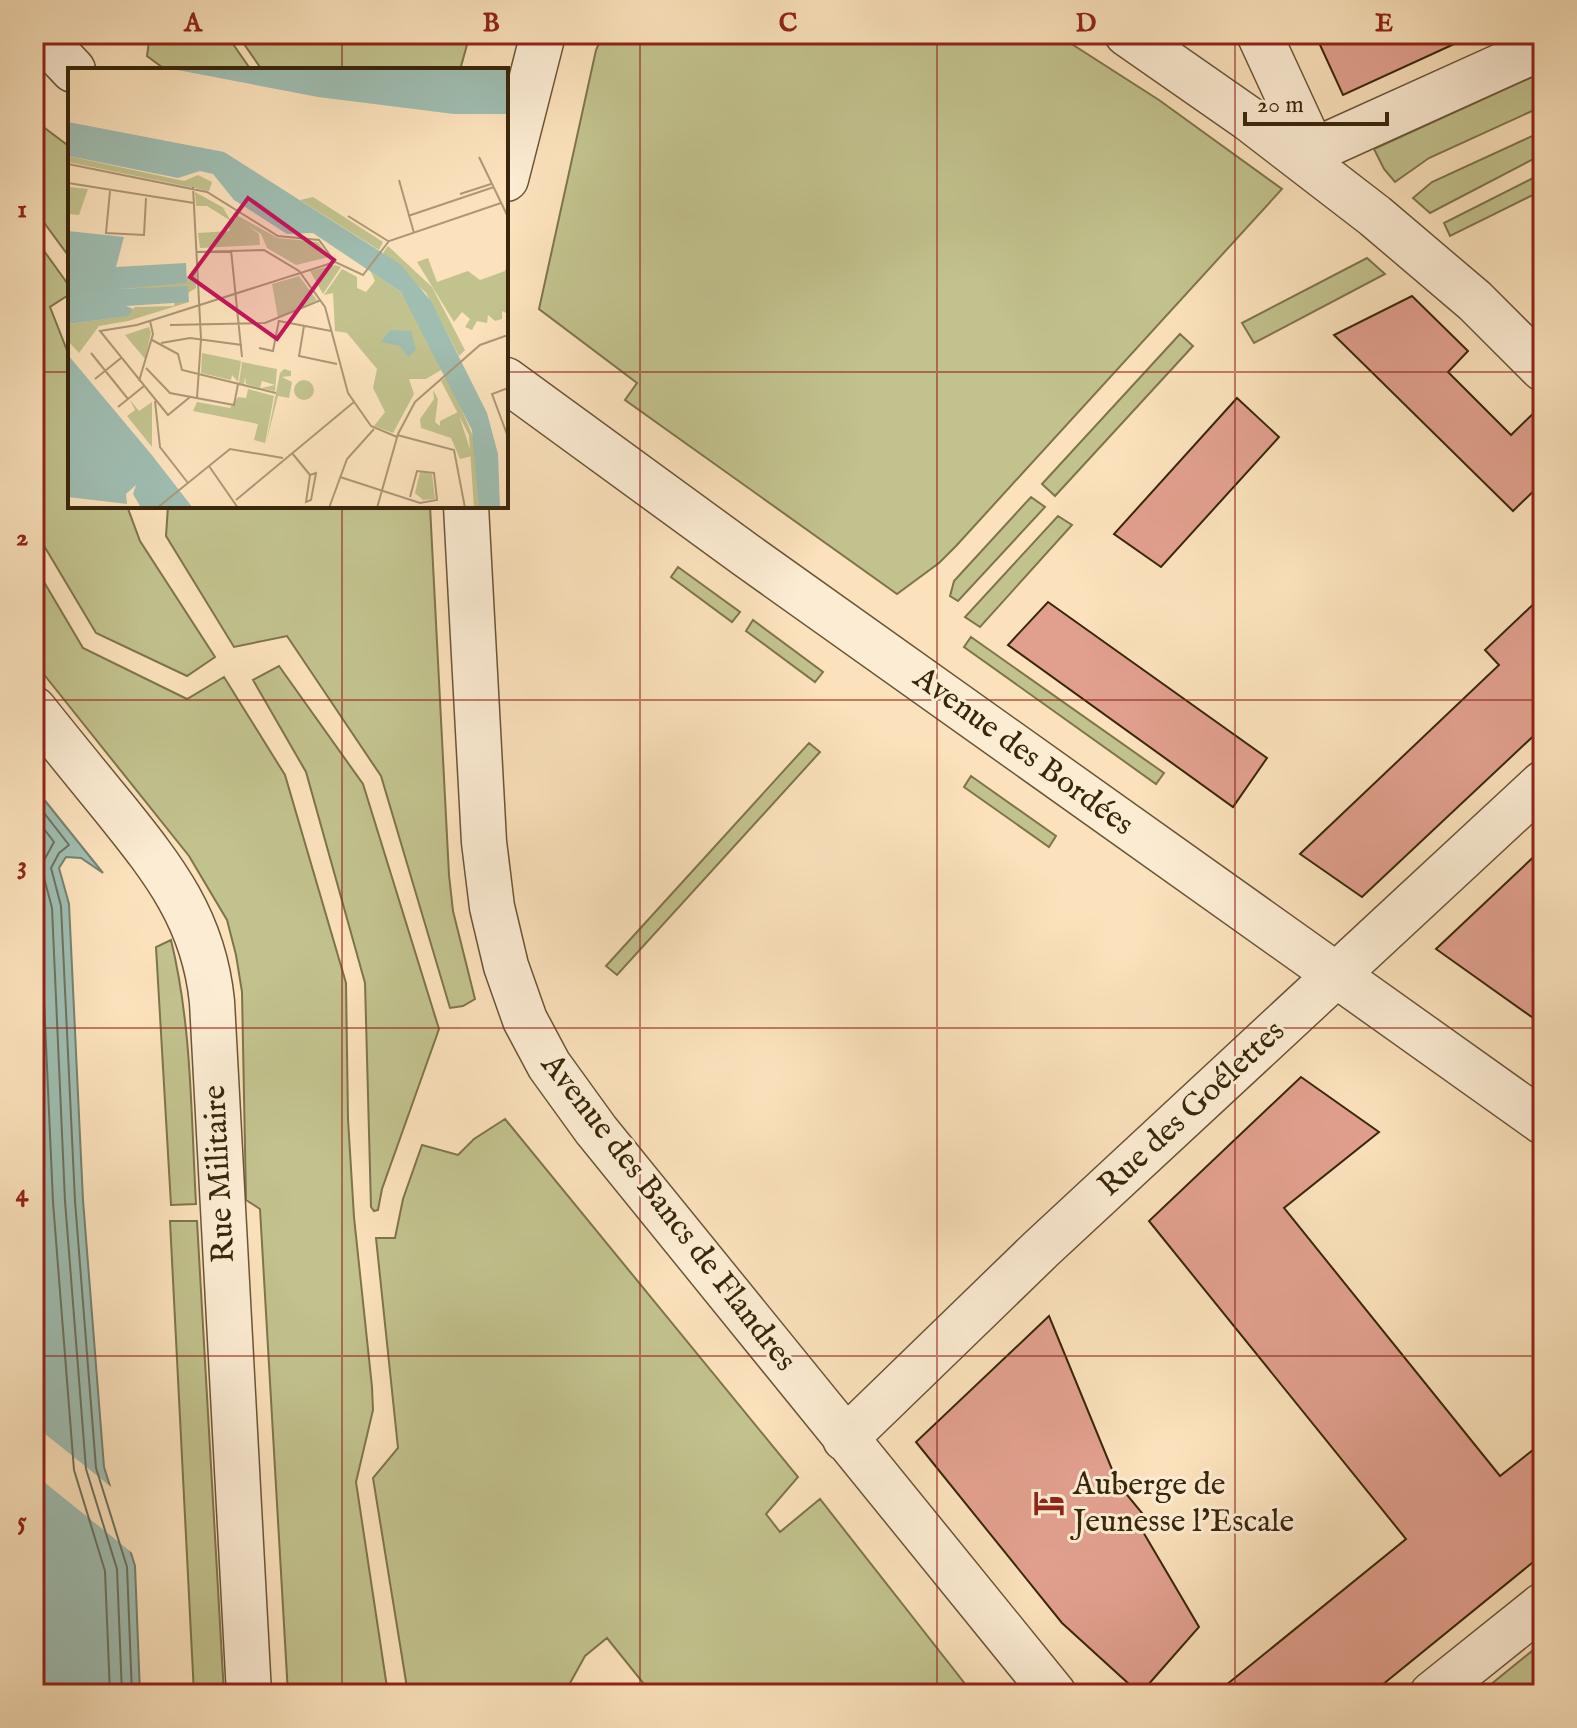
<svg xmlns="http://www.w3.org/2000/svg" width="1577" height="1728" viewBox="0 0 1577 1728" font-family="'IM FELL English',serif">
	<rect width="100%" height="100%" fill="#fbe2bc"/>
	<filter id="stains"><feTurbulence type="fractalNoise" baseFrequency=".0025" numOctaves="4"/><feColorMatrix values="0 0 0 0 .2 0 0 0 0 .09 0 0 0 0 .02 0 0 0 .5 -.17"/></filter>
	<radialGradient id="worn" r=".72"><stop offset=".6" stop-color="#630" stop-opacity="0"/><stop offset="1" stop-color="#630" stop-opacity=".3"/></radialGradient>
	<path fill="#c2c28e" stroke="#7e744c" stroke-width="2" d="M150,34H226L251,70H166L147,56Z
		M237,34H470L460,70H262Z
		M603,34H1056L1159,100L1282,189L956,546L939,563L897,594L625,400L637,383L539,309L596,50Z
		M1543,72V106L1429,158L1395,182L1384,169L1374,149Z
		M34,120L70,147V258L34,209Z
		M1543,131V154L1430,213L1413,198L1432,182Z
		M1543,173V190L1450,236L1444,223Z
		M34,237L70,287V294L50,307L70,358V506H127L140,541L215,657L187,676L96,633L34,529Z
		M1367,258L1385,274L1254,343L1242,323Z
		M1180,334L1193,346L1055,496L1042,484Z
		M1031,497L1045,507L958,601L950,596L954,581Z
		M168,506H430L449,875L453,911L475,999L463,1006L450,1008L381,776L287,636L234,647L166,536Z
		M1058,516L1072,525L980,627L965,617Z
		M34,565L83,648L187,699L224,677L285,775L346,983L348,1119L354,1217L372,1387L373,1410L356,1482L388,1694H288L260,1209L246,1200L242,992L236,955L227,920L189,856L34,662Z
		M678,567L740,612L732,622L671,577Z
		M753,620L823,672L815,682L746,631Z
		M971,637L1164,773L1156,784L964,647Z
		M279,666L363,784L439,1029L382,1189L378,1210L374,1211L371,1207L365,983L306,772L253,680Z
		M809,743L820,752L617,975L606,966Z
		M971,776L1056,836L1049,847L964,787Z
		M171,940C192,1026 191,1116 196,1204L171,1205L156,947Z
		M505,1119L798,1477L766,1514L780,1532L820,1499L973,1694H652L607,1638L585,1656L564,1694H488L466,1691L452,1694H408L373,1478L398,1448L376,1238H395L403,1199L422,1145L458,1155L474,1139Z
		M170,1221H197L224,1694H194Z
		M1543,1642V1694H1479Z"/>
	<path fill="#9fbdb1" stroke="#76816e" stroke-width="2" d="M34,787L103,873L81,858L66,857L59,868L69,904L83,1200L104,1467L135,1566L140,1694H34Z"/>
	<path fill="#fbe2bc" d="M34,1425L115,1490L136,1556L34,1474Z"/>
	<g fill="none" stroke-linecap="round" stroke-linejoin="round">
		<path stroke="#6c725e" stroke-width="2" d="M34,800L69,845L59,853L51,868L61,906L75,1201L96,1468L127,1567L132,1694
			M34,816L54,842L41,866L52,908L65,1201L86,1469L117,1569L122,1694
			M34,890L40,909L53,1202L74,1470L105,1571L110,1694"/>
	</g>
	<path fill="#e1a08e" stroke="#39260a" stroke-width="2" d="M1315,34H1476L1343,95Z
		M1412,296L1468,351L1448,372L1511,435L1543,404V482L1513,511L1334,335Z
		M1237,398L1279,437L1161,567L1114,534Z
		M1543,595V727L1362,897L1300,854L1499,665L1485,650Z
		M1048,602L1267,758L1233,807L1008,645Z
		M1543,848V1025L1436,949Z
		M1301,1077L1379,1132L1284,1208L1500,1476L1543,1442V1554L1371,1694H1215L1406,1539L1149,1221Z
		M1049,1316L1118,1484L1147,1519L1139,1525L1199,1627L1140,1694L1062,1623L916,1442Z"/>
	<g fill="none" stroke-linecap="round" stroke-linejoin="round">
		<defs>
			<path id="minor" d="M39,34L73,70
				M1127,34L1249,119L1375,216L1475,301L1543,369
				M1259,34L1313,151
				M1305,161L1313,151L1543,47
				M506,179L543,34
				M506,380L746,555L1543,1122
				M466,506L484,842L492,907L506,966L525,1020L549,1065L596,1130L1054,1694
				M34,709C61,743 88,776 115,809C164,870 204,920 212,1002L249,1694
				M845,1439L1041,1249L1543,783
				M1432,1694L1543,1605"/>
		</defs>
		<use href="#minor" stroke="#6a5536" stroke-width="47"/>
		<use href="#minor" stroke="#fcecd3" stroke-width="44"/>
	</g>
	<path fill="none" stroke="#8f2418" stroke-width="2" stroke-opacity="0.55" d="M342,34V70M640,34V1694M937,34V1694M1235,34V1694M34,372H70M506,372H1543M342,506V1694M34,700H1543M34,1028H1543M34,1356H1543"/>
	<defs>
		<symbol id="hotel-bare" viewBox="-9 -9 18 18"><path d="M-6-4.5h1.5V1H6V5H4.5V3h-9V5H-6ZM-4 0a1.8 1.8 0 1 1 3.6 0ZM.5 0V-2.5h3Q6-2.5 6 0Z" fill="#8f2418" stroke="#fcecd3" stroke-width="2.5" paint-order="stroke"/></symbol>
	</defs>
	<g fill-rule="evenodd">
		<use href="#hotel-bare" x="1027" y="1481" width="44" height="44"/>
	</g>
	<g text-anchor="middle" dominant-baseline="central" stroke-width="6" stroke-linejoin="round" paint-order="stroke">
		<g font-size="32" fill="#39260a" stroke="#fcecd3">
			<text transform="translate(1023 752) rotate(36)">Avenue des Bordées</text>
			<text transform="translate(1192 1109) rotate(-43)">Rue des Goélettes</text>
			<text transform="translate(220 1174) rotate(-93)">Rue Militaire</text>
			<text transform="translate(668 1213) rotate(52)">Avenue des Bancs de Flandres</text>
		</g>
		<g font-size="32" fill="#39260a" stroke="#fcecd3" text-anchor="start">
			<text x="1073" y="1485">Auberge de<tspan x="1073" dy="37">Jeunesse l'Escale</tspan></text>
		</g>
	</g>
	<g transform="translate(68 68)">
		<rect width="440" height="440" fill="#fbe2bc"/>
		<path d="M0,88L116,113L130,107L144,114L141,123L0,94ZM0,119L20,121L11,147L0,146ZM127,124L210,170L250,174L261,189L228,197L199,180L193,166L179,157L191,166L192,177L132,180L130,165L162,163L160,157L168,151L164,144L155,140L163,153L139,138H128ZM245,129L315,174L311,182L232,132ZM320,178L364,219L397,282L391,288L358,225L315,185ZM360,190L369,214L400,203L412,212L437,203L440,195V246L434,243V251L427,253L420,247L419,255L409,253L404,262L397,259L402,251L394,244L386,254L349,194ZM267,197L273,199L255,226L242,203ZM274,201L289,209V220L298,224L307,213L303,204L333,224L375,301L358,311H341L346,326L325,365L306,358L317,344L305,320L309,301L279,265L267,263L265,225L256,227ZM123,203H128V220L120,225L106,219L49,221L123,209ZM231,208L249,232L210,250L204,216ZM107,230L121,234L60,253L31,258L11,285L0,273V256L58,248L67,239L106,238ZM81,259L83,265L77,291L57,267ZM134,285L173,293L170,314L164,307L163,312L133,305ZM174,294L209,301L207,323L193,320L207,317L194,313L192,320L178,316L177,309L176,316L171,315ZM216,301L223,303V308L214,309L224,314L221,330L210,328L198,375L212,305ZM379,308L407,373L411,440H406L401,367L373,313ZM226 322a10 10 0 1 1 20 0a10 10 0 1 1-20 0ZM180,321L206,328L197,375L186,372L190,356L125,343L129,334L162,340L170,329L178,330ZM365,322L370,331L367,354L372,358V353L390,344L404,388L392,391L383,370L353,360L352,351L366,331ZM62,332L71,343L84,334V379L59,348L67,342ZM352,404L364,406L367,431L355,432L347,425Z" fill="#c2c28e"/>
		<path d="M99,0H440V46H386L250,29ZM0,54L156,84L332,196L363,233L419,345L430,386L432,440H411L404,362L333,224L245,165L219,166L166,132L145,106L132,103L110,110L1,88ZM0,163L56,169L48,199L118,195L119,215L49,221L120,218L121,234L58,238L65,241L60,248L0,256ZM322,262L343,263L348,282L340,289L332,278L313,274ZM0,287L83,386L125,440L72,438L65,426L68,417L58,426L59,436L0,429Z" fill="#9fbdb1"/>
		<path fill="none" stroke="#ad9775" stroke-width="2" d="M411,89L440,149M0,96L139,124L210,168L251,172L267,194L295,207L321,173L433,135M331,112L346,165M0,115L126,135M125,119L133,271L129,330M42,123L38,165L76,167L78,130M392,126L423,116M280,148L320,173M340,148L426,119M163,182L174,289M128,184L196,182L231,203L257,239L280,325L303,358L329,369M211,253L263,263M102,257L197,255L253,232M236,258L231,288L269,296M84,272L110,286L114,302L208,325M93,275L122,270L174,277M191,280L205,283L211,252M23,285L60,331M78,300L102,325L166,337L170,316M27,311L53,290M71,313L85,266L82,253M440,320L424,326L440,369M122,329L100,347L32,263L69,257L267,194M87,333L92,379L120,415M50,339L76,318M329,367L386,382L397,440M224,385L242,407M141,398L170,440M248,405L243,432L238,434L242,407ZM272,409L352,435L369,432L366,405L349,403L342,429M168,432L286,334M89,440L162,381L215,390M261,440L279,391L306,361M309,440L330,366L347,334L412,277L440,267"/>
		<path fill="#c2185b" fill-opacity="0.15" stroke="#c2185b" stroke-width="4" d="M180,130L266,192L209,271L122,209Z"/>
		<rect width="440" height="440" fill="none" stroke="#39260a" stroke-width="4"/>
	</g>
	<rect width="1577" height="1728" fill="none" stroke="#fbe2bc" stroke-width="88"/>
	<path d="M1245 112v12h142v-12" fill="none" stroke="#39260a" stroke-width="4"/>
	<text x="1257" y="112" font-size="24" fill="#39260a" stroke="#fcecd3" stroke-width="6" paint-order="stroke">20 m</text>
	<rect x="44" y="44" width="1489" height="1640" fill="none" stroke="#8f2418" stroke-width="3"/>
	<g font-size="26" text-anchor="middle" font-weight="bold" fill="#8f2418">
		<text x="193" y="31">A</text>
		<text x="491" y="31">B</text>
		<text x="788" y="31">C</text>
		<text x="1086" y="31">D</text>
		<text x="1384" y="31">E</text>
		<text x="22" y="217">1</text>
		<text x="22" y="545">2</text>
		<text x="22" y="873">3</text>
		<text x="22" y="1201">4</text>
		<text x="22" y="1529">5</text>
	</g>
	<rect width="100%" height="100%" filter="url(#stains)"/>
	<rect width="100%" height="100%" fill="url(#worn)"/>
</svg>
